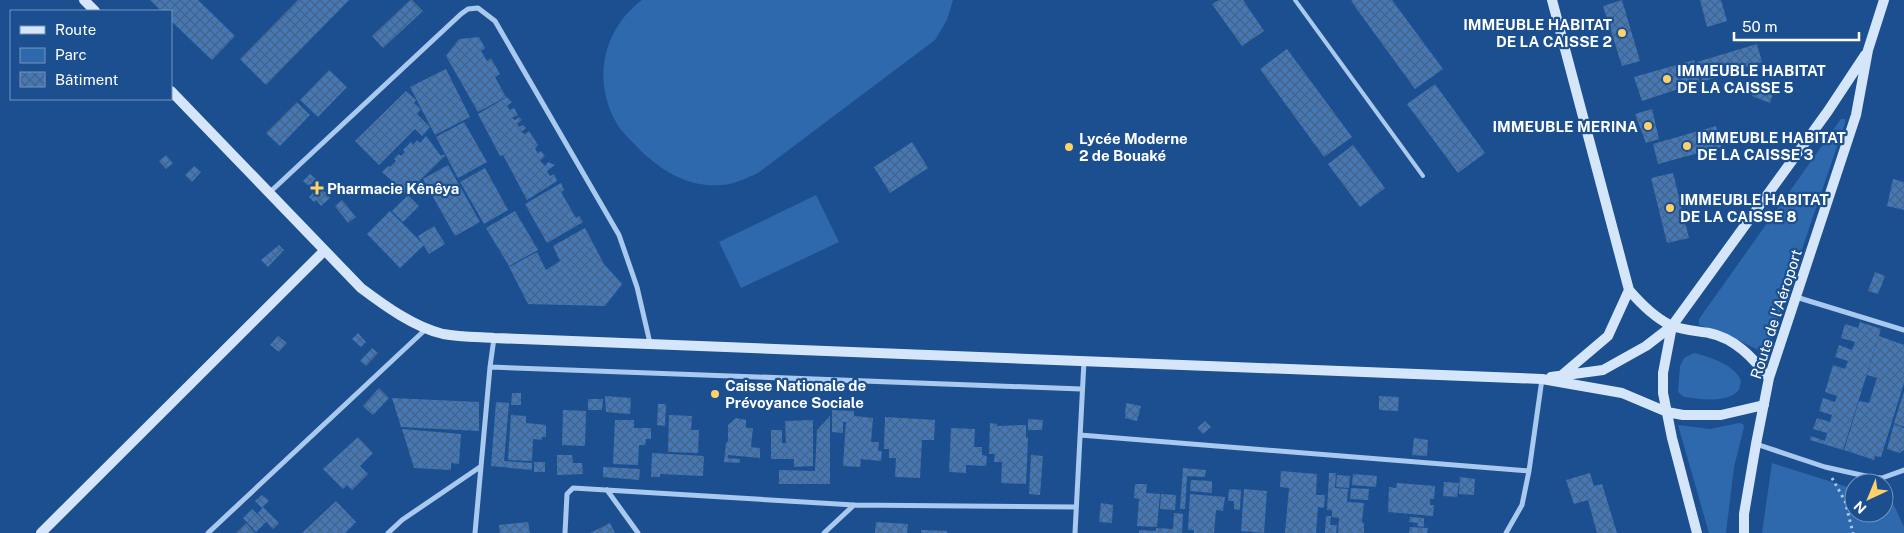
<svg xmlns="http://www.w3.org/2000/svg" width="1904" height="533" viewBox="0 0 1904 533" font-family="'Public Sans',sans-serif">
	<defs>
		<pattern id="building-cross-hatch" width="8" height="8" patternUnits="userSpaceOnUse" patternTransform="scale(1.25)"><rect width="8" height="8" fill="#4478b7"/><path d="M0 0l8 8M0 8l8-8" fill="none" stroke="#486282"/></pattern>
	</defs>
	<rect width="100%" height="100%" fill="#1b4f8f"/>
	<path fill="#2e69ad" d="M642,0H953L947,20L935,40L758,173C747,178 735,184 722,185C689,188 661,171 638,148C631,140 621,132 616,122C592,80 603,29 642,0Z
		M1841,119H1845V123L1767,352L1765,353L1731,337L1699,325V319Z
		M816,195L839,242L741,288L719,242Z
		M1694,353C1709,357 1735,364 1741,381L1739,390C1726,404 1700,399 1684,397L1678,392L1680,366L1684,358Z
		M1739,423L1743,424L1744,427L1734,467L1726,533H1709L1678,425L1710,429Z
		M1772,463L1854,489V513H1884V498L1892,501L1904,527V533H1762Z"/>
	<path fill="url(#building-cross-hatch)" d="M150,0H198L235,36L212,60L171,21V11H161Z
		M298,0H349L266,85L240,59Z
		M410,0H412L423,11L383,48L372,36Z
		M1219,0H1243L1264,31L1242,46L1212,4Z
		M1353,0H1392L1443,69L1415,89L1351,1Z
		M1622,0L1640,61L1622,66L1603,6Z
		M1700,0H1721L1727,21L1707,27Z
		M479,37L485,48L481,51L487,61L491,58L500,74L495,77L506,97L478,112L446,56L459,39Z
		M1757,44L1762,62L1702,82L1697,62Z
		M1287,49L1352,137L1324,157L1260,69Z
		M1694,60L1700,82L1642,101L1634,77Z
		M446,69L470,117L435,135L410,87Z
		M329,70L347,87L318,117L300,100Z
		M1435,84L1485,153L1458,173L1407,104Z
		M1756,84L1774,90L1770,103L1752,96Z
		M406,91L416,100L414,103L421,109L417,114L430,127L422,136L415,129L379,165L355,141Z
		M507,97L512,102L507,106L510,110L514,108L518,115L512,118L515,120L519,117L522,120L517,124L519,127L523,125L526,128L521,132L525,134L529,131L538,145L535,149L538,153L541,151L545,156L540,161L545,166L548,162L555,165L547,171L550,176L554,174L557,181L527,200L503,155L500,156L478,114Z
		M297,102L310,115L280,146L266,133Z
		M1652,109L1659,139L1646,143L1635,114Z
		M464,122L487,162L458,178L436,137Z
		M1716,126L1721,147L1658,164L1653,144Z
		M426,136L441,156L444,154L445,156L406,194L382,172L388,166L390,167L396,161L394,159L399,154L401,156L405,152L403,150L411,142L413,145L417,140L420,143Z
		M912,142L928,168L890,193L874,167Z
		M1353,145L1385,188L1360,207L1328,164Z
		M166,155L173,163L166,169L159,161Z
		M448,165L480,222L455,236L423,179Z
		M194,166L201,172L192,182L185,175Z
		M485,168L508,210L484,224L460,182Z
		M1673,173L1689,238L1667,243L1651,178Z
		M310,174L316,179L309,186L303,181Z
		M1893,179L1904,182V210L1887,206Z
		M561,183L564,190L561,192L576,218L579,216L583,222L547,243L525,204Z
		M320,186L330,198L321,206L316,200L314,202L309,197Z
		M408,195L419,206L403,222L392,211Z
		M342,200L356,217L348,223L335,206Z
		M390,211L424,245L400,268L367,234Z
		M515,211L538,250L509,266L486,228Z
		M434,226L445,244L429,254L418,236Z
		M585,228L604,264L622,284L605,306L528,304L509,267L537,252L546,270L560,261L553,246Z
		M279,245L284,250L268,267L261,260Z
		M1875,272L1885,276L1878,294L1868,291Z
		M1860,322L1881,329L1843,450L1810,440L1811,436L1825,441L1827,433L1813,429L1817,418L1830,422L1832,415L1819,411L1823,398L1835,402L1837,396L1825,392L1833,365L1845,369L1848,361L1835,357L1839,345L1852,350L1855,342L1841,338L1845,324L1858,328Z
		M358,333L366,342L361,347L352,339Z
		M278,336L287,343L279,352L270,345Z
		M1879,336L1904,345V383L1881,457L1875,456L1874,460L1844,450L1859,401L1869,403L1877,378L1867,375Z
		M372,348L378,353L366,366L360,361Z
		M379,388L389,398L373,415L363,406Z
		M1904,391V427L1894,423Z
		M512,393H521V405H511Z
		M605,396L631,398L630,414L606,412Z
		M1379,396L1399,397L1398,411L1379,410Z
		M392,398L479,402V431L401,427Z
		M588,399H603L602,410H588Z
		M496,402L509,403L504,461L532,463V470L491,466Z
		M1126,403L1141,406L1137,421L1125,418Z
		M658,404H666L665,426L657,425Z
		M563,410L586,411L585,446L562,445Z
		M832,410L854,411V416L873,418L871,442H879L878,451H882L881,461L861,459L860,467L843,466L846,422H843V433L832,432Z
		M511,415L526,416V423L546,425V437H542V440L533,439L532,461L508,460Z
		M669,415L692,416L691,430H699L698,453L668,452Z
		M830,416V484H779V470L815,471L817,430Z
		M885,417L935,420L934,440H922L920,478L895,477L896,458H889V449H884Z
		M736,418L746,420V428H753L751,447L760,448V458L728,455V458L740,459V463L724,462L726,443L728,441V425Z
		M1028,419L1043,420L1042,430H1028Z
		M615,420H634V428H651V439H646L645,445H639L638,465L613,464Z
		M813,420V466L794,467V459H771V430H782V443H786L785,421Z
		M1205,421L1211,427L1203,434L1197,428Z
		M990,423L997,424V426L1026,425V438H1028L1026,484L1001,483L1002,462H994L995,454H989Z
		M1894,424L1904,428V450L1900,453L1887,449Z
		M951,428L975,429L974,447H982V455L987,456L986,466L966,465V473L949,472Z
		M402,429L461,434L459,464L451,463V470L414,468Z
		M358,437L373,453L360,466L368,474L352,490L347,485L343,489L323,469Z
		M1414,438L1428,440L1427,456L1412,455Z
		M652,453L704,456L703,476L660,474V477H651Z
		M557,455H572L573,463H582L583,474L557,475Z
		M1031,455L1043,456L1040,495L1029,494Z
		M534,462H545V472H534Z
		M603,467L640,469L639,480L603,477Z
		M1183,468L1206,470L1205,477L1187,476L1185,509H1180Z
		M1281,471L1317,474L1316,495H1325L1324,508L1318,507L1316,533H1285L1289,488L1280,487Z
		M1329,473H1336L1335,488L1348,489L1347,502L1364,503L1362,522L1364,523V533H1338L1339,518L1332,517V510H1327Z
		M1590,473L1594,486L1602,484L1617,533H1597L1588,500L1574,504L1566,480Z
		M1353,474L1377,476L1376,487L1352,485Z
		M1337,475L1350,476L1349,488L1336,487Z
		M1460,477L1475,479L1474,495L1459,494Z
		M1191,480L1212,481V493L1190,491Z
		M1444,482L1459,483L1457,497L1443,496Z
		M1397,483L1435,486L1434,499H1430V505H1434L1433,516L1388,512L1389,487L1396,488Z
		M1135,484H1147L1146,493L1160,494L1157,527L1137,526L1139,499L1134,498Z
		M1351,488L1369,489L1368,500L1350,499Z
		M1229,489L1241,490L1240,510L1234,509V501H1228Z
		M1244,489L1267,491L1264,533L1241,531Z
		M1161,494L1176,495L1175,510L1160,509Z
		M1190,494L1225,497L1223,511L1216,510L1214,533H1194V530H1188Z
		M262,495L269,501L262,508L255,501Z
		M336,501L356,522L345,533H302Z
		M1101,503L1113,505L1112,523L1099,522Z
		M263,507L279,523L273,529L258,513Z
		M252,509L266,522L256,532L243,518Z
		M1174,513L1183,514L1182,533H1139V530L1156,531V528L1173,529Z
		M1326,516H1331L1330,525H1337L1336,533H1325Z
		M1410,517L1424,518V527L1417,526L1418,523L1409,522Z
		M528,522L530,533H500L499,525Z
		M876,522L908,524L907,533H875Z
		M246,523L255,533H236Z
		M610,523L615,533H590Z
		M1410,527L1428,528L1427,533H1409Z
		M921,530L947,531V533H921Z"/>
	<g fill="none" stroke-linecap="round" stroke-linejoin="round">
		<path stroke="#a9c9ee" stroke-width="3" stroke-dasharray="2.5 4" stroke-linecap="butt" d="M1832,478L1845,501L1853,533"/>
		<path stroke="#a9c9ee" stroke-width="4" d="M1295,0L1423,176"/>
		<path stroke="#a9c9ee" stroke-width="5" d="M269,193L461,14L468,9L478,8L495,21L619,235L637,287L650,343
			M1796,297L1904,330
			M490,367L1081,389
			M1080,435L1529,471
			M1756,444L1825,467L1870,477L1882,478L1904,470
			M607,490L638,533
			M208,533L427,328
			M388,533L402,520L480,467
			M475,533L490,367L494,338
			M565,533L567,494L573,488L854,505L1075,507
			M824,533L854,505
			M1075,533L1084,361
			M1506,533L1522,505L1529,471L1542,379"/>
		<path stroke="#d6e6fa" stroke-width="10" d="M84,0L95,11
			M1552,0L1629,290C1641,304 1654,317 1670,325C1681,330 1697,331 1709,333C1735,338 1753,358 1769,378
			M171,91L361,288C385,306 414,327 443,334C460,337 478,337 494,338L1542,379L1622,393L1667,412L1683,415H1721L1764,405
			M1562,375L1608,336L1629,290
			M1551,377L1603,370L1646,346L1672,326
			M41,533L324,251
			M1697,533L1672,438L1663,393V373L1672,326L1828,111L1865,55
			M1744,533V514L1756,444L1769,378L1856,115L1868,50L1884,0"/>
	</g>
	<g fill="#ffd166" stroke="#1b4f8f" stroke-width="2">
		<circle cx="1622" cy="33" r="5"/>
		<circle cx="1667" cy="79" r="5"/>
		<circle cx="1648" cy="126" r="5"/>
		<circle cx="1687" cy="146" r="5"/>
		<circle cx="1069" cy="147" r="5"/>
		<path d="M314.5 180.5h5v5h5v5h-5v5h-5v-5h-5v-5h5z"/>
		<circle cx="1670" cy="208" r="5"/>
		<circle cx="715" cy="394" r="5"/>
	</g>
	<g text-anchor="middle" dominant-baseline="central" stroke-width="4.5" stroke-linejoin="round" paint-order="stroke">
		<g font-size="15" font-weight="bold" fill="#fff" stroke="#1b4f8f" text-anchor="start">
			<text x="1612" y="24" text-anchor="end">IMMEUBLE HABITAT<tspan x="1612" dy="17">DE LA CAISSE 2</tspan></text>
			<text x="1677" y="70">IMMEUBLE HABITAT<tspan x="1677" dy="17">DE LA CAISSE 5</tspan></text>
			<text x="1638" y="126" text-anchor="end">IMMEUBLE MERINA</text>
			<text x="1697" y="137">IMMEUBLE HABITAT<tspan x="1697" dy="17">DE LA CAISSE 3</tspan></text>
			<text x="1079" y="138">Lycée Moderne<tspan x="1079" dy="17">2 de Bouaké</tspan></text>
			<text x="327" y="188">Pharmacie Kênêya</text>
			<text x="1680" y="199">IMMEUBLE HABITAT<tspan x="1680" dy="17">DE LA CAISSE 8</tspan></text>
			<text x="725" y="385">Caisse Nationale de<tspan x="725" dy="17">Prévoyance Sociale</tspan></text>
		</g>
		<g font-size="15" fill="#fff" stroke="#1b4f8f">
			<text transform="translate(1776 314) rotate(-72)">Route de l'Aéroport</text>
		</g>
	</g>
	<rect x="10" y="10" width="162" height="90" fill="#1b4f8f" stroke="#7695bc"/>
	<rect x="20" y="26" width="25" height="8" fill="#d6e6fa" stroke="#7695bc"/>
	<text x="55" y="35" font-size="15" fill="#ffffff">Route</text>
	<rect x="20" y="48" width="25" height="15" fill="#2e69ad" stroke="#7695bc"/>
	<text x="55" y="60" font-size="15" fill="#ffffff">Parc</text>
	<rect x="20" y="72" width="25" height="15" fill="url(#building-cross-hatch)" stroke="#7695bc"/>
	<text x="55" y="85" font-size="15" fill="#ffffff">Bâtiment</text>
	<g transform="translate(1869 498) rotate(224)"><circle r="24" fill="#1b4f8f" stroke="#7695bc"/>
	<path d="M0-4L9 19L0 12L-9 19Z" fill="#ffd166"/>
	<text y="-8" font-size="14" font-weight="bold" text-anchor="middle" fill="#ffffff">N</text>
	</g>
	<path d="M1734 32v8h125v-8" fill="none" stroke="#ffffff" stroke-width="2.5"/>
	<text x="1742" y="32" font-size="15" fill="#ffffff" stroke="#1b4f8f" stroke-width="4" paint-order="stroke">50 m</text>
</svg>
